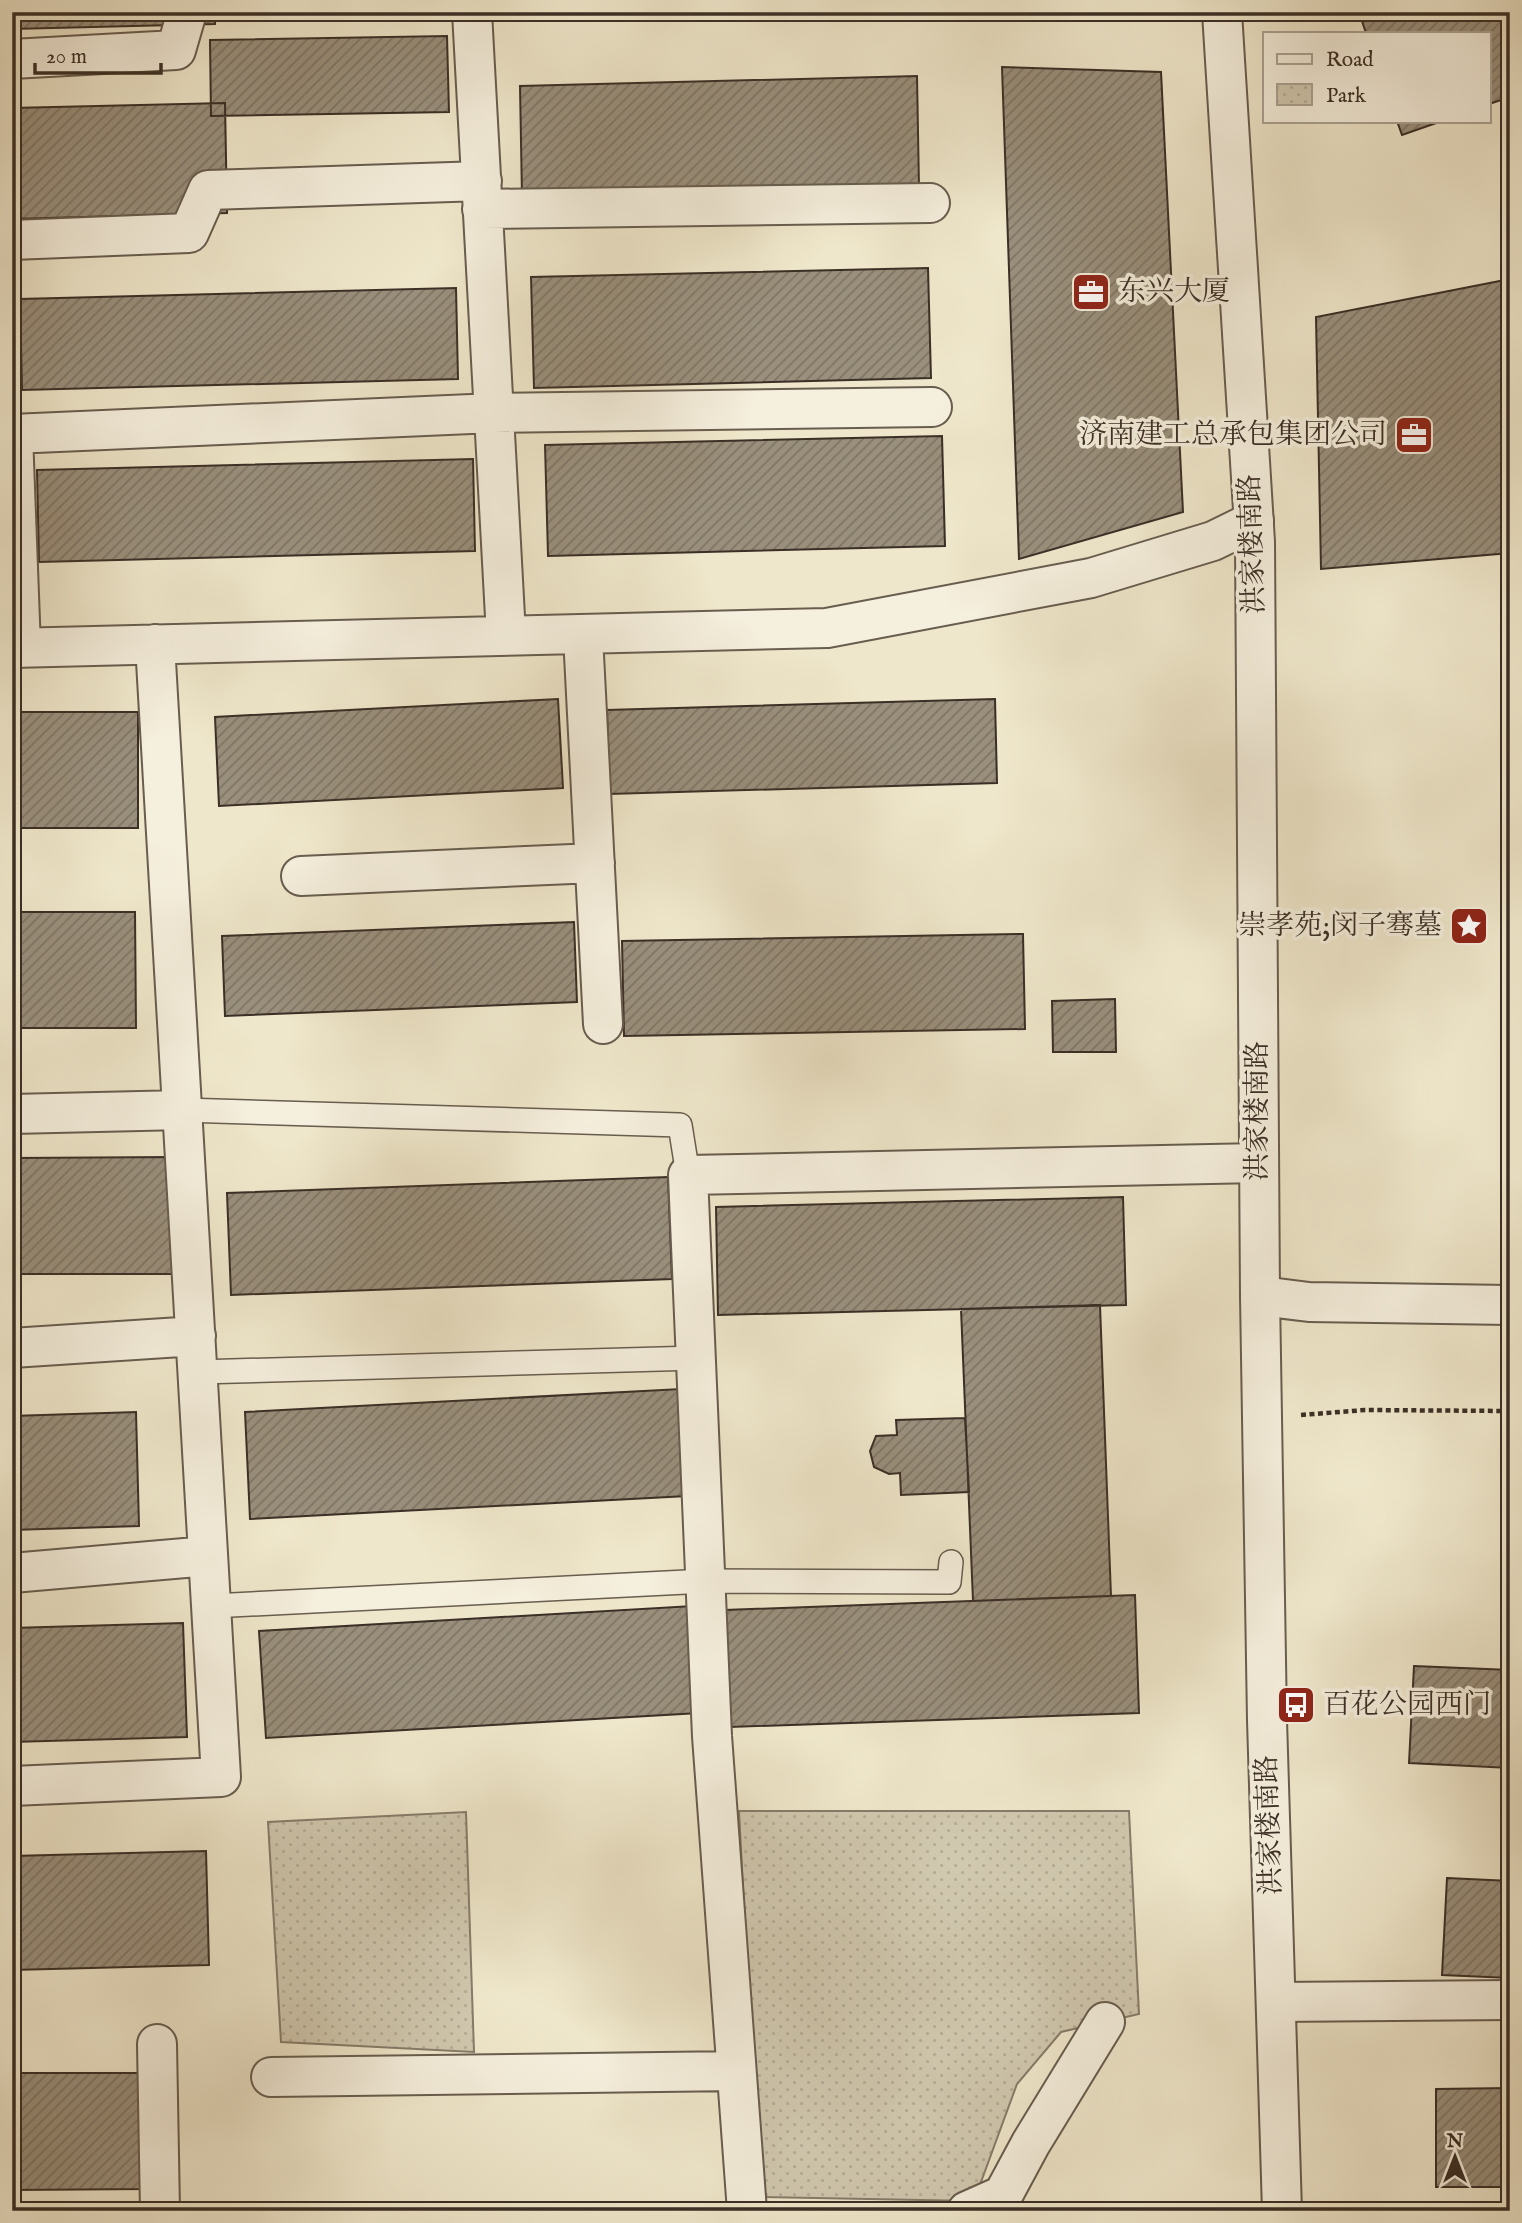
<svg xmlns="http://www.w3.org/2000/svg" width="1522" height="2223" viewBox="0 0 1522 2223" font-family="'IM FELL English','Noto Serif SC',serif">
	<defs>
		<pattern id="park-dots" width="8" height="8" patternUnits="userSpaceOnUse" patternTransform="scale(1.75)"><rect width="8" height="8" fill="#d0c8af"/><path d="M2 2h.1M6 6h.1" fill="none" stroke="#b4ac96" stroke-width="1.8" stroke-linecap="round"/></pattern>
		<pattern id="building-hatch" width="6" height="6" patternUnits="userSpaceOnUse" patternTransform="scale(1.75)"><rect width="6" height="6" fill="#998f7c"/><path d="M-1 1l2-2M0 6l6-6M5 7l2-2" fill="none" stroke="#7e7565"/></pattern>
	</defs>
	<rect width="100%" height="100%" fill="#efe7cb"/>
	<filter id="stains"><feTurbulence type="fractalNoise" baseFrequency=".00286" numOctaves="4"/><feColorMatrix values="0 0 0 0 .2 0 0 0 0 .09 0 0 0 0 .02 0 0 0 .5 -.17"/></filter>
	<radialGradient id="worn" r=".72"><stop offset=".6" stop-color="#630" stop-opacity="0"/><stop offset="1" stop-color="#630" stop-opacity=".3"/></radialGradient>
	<path fill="url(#park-dots)" stroke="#867c6a" stroke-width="2" d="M739,1811H1129L1139,2014L1061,2032L1017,2084L974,2201L759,2197Z
		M466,1812L474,2052L281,2042L268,1822Z"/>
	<path fill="url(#building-hatch)" stroke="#3b2f26" stroke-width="2" d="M12,12H215V24L12,29Z
		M1007,12H1153V13L1007,16Z
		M1377,12H1510V97L1489,104V33H1366L1361,18Z
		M447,36L449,112L211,116L210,40Z
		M1002,67L1161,72L1183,512L1019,559Z
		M917,76L919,187L522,197L520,86Z
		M225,103L227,213L12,219V108Z
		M1397,121H1442L1402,135Z
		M928,268L931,378L534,388L531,277Z
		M1510,279V553L1321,569L1316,317Z
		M456,288L458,379L22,390L20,299Z
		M942,436L945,546L548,556L545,445Z
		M473,459L475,551L39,562L37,470Z
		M558,699L563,788L219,806L215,717Z
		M995,699L997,783L609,794L607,710Z
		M12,712H138V828H12Z
		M12,912H135L136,1028H12Z
		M574,922L577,1002L225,1016L222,936Z
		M1023,934L1025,1029L624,1036L622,941Z
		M1115,999L1116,1052H1053L1052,1001Z
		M173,1157V1274H12V1158Z
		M668,1177L672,1279L231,1295L227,1193Z
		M1123,1197L1126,1305L718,1315L716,1207Z
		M1100,1305L1111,1596L973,1601L961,1309Z
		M681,1389L687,1496L250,1519L245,1412Z
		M136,1412L139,1526L12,1530V1416Z
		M965,1418L969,1492L901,1495L900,1473L889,1474L874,1467L870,1451L876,1436L897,1435L896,1420Z
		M1135,1595L1139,1713L730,1727L725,1610Z
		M693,1606L699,1713L266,1738L259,1631Z
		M183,1623L187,1737L12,1742V1628Z
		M1414,1666L1510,1670V1768L1409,1763Z
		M206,1851L209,1965L12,1970V1856Z
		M1447,1878L1510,1881V1978L1442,1975Z
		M12,2073H148L149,2189L12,2190Z
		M1510,2088V2187H1436V2089Z"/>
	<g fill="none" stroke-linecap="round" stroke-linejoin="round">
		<defs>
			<path id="service" d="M183,1110L680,1125L688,1175
				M198,1372L697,1358
				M212,1606L706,1581L949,1582L951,1562"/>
			<path id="minor" d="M472,12L506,635
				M12,59L176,50L187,12
				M482,209L930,203
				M12,240L189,233L208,190L482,181
				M12,434L494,413L932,407
				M13,434L21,648
				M12,648L827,628L1091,578L1213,541L1254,521
				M584,655L603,1024
				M301,876L595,863
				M12,1114L183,1110
				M1260,1296L1309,1302L1510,1305
				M12,1348L196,1336
				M12,1573L208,1556
				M12,1786L221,1777L155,644
				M1276,2002L1510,2000
				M157,2044L160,2211
				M271,2077L736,2071
				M747,2211L712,1736L688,1175L1259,1163
				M967,2211L1003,2195L1031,2143L1105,2022"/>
			<path id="tertiary" d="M1222,12L1255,542L1260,1296L1267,1720L1282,2211"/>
		</defs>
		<use href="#service" stroke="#685d4f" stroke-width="26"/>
		<use href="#minor" stroke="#685d4f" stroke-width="42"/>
		<use href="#tertiary" stroke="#685d4f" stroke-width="42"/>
		<path stroke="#3b2f26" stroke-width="4.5" stroke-dasharray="5 3.5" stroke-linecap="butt" d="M1301,1415L1365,1410L1510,1411"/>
		<use href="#service" stroke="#f5efdd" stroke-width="23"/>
		<use href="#minor" stroke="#f5efdd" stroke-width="38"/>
		<use href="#tertiary" stroke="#f5efdd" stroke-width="38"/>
	</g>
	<defs>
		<symbol id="office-square" viewBox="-11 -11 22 22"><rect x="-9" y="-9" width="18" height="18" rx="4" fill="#8f2418" stroke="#f5efdd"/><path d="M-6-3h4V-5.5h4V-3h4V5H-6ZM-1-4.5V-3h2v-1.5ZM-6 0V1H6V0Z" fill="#fff"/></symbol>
		<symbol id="sight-square" viewBox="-11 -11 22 22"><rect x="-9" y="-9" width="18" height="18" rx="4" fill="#8f2418" stroke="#f5efdd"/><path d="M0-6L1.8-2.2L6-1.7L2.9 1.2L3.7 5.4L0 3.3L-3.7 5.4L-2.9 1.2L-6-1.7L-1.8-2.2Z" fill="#fff"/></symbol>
		<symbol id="bus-square" viewBox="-11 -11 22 22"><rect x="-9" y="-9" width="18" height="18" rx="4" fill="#8f2418" stroke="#f5efdd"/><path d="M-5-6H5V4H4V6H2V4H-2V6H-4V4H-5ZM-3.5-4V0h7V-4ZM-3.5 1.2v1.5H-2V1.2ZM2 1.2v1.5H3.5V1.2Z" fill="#fff"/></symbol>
	</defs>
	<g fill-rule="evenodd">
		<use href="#office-square" x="1069" y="270" width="44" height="44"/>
		<use href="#office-square" x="1392" y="413" width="44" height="44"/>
		<use href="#sight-square" x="1447" y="904" width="44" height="44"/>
		<use href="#bus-square" x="1274" y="1683" width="44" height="44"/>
	</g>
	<g text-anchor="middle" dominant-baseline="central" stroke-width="7" stroke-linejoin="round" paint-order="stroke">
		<g font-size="28" fill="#3b2f26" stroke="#f5efdd" text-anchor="start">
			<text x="1118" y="292">东兴大厦</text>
			<text x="1387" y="435" text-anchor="end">济南建工总承包集团公司</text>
			<text x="1442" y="926" text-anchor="end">崇孝苑;闵子骞墓</text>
			<text x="1323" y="1705">百花公园西门</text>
		</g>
		<g font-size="28" fill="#3b2f26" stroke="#f5efdd">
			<text transform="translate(1253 544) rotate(-92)">洪家楼南路</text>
			<text transform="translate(1258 1111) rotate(-90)">洪家楼南路</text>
			<text transform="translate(1270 1825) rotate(-92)">洪家楼南路</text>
		</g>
	</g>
	<rect width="1522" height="2223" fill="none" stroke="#efe7cb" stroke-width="42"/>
	<rect x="14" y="14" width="1494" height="2195" fill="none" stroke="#3b2f26" stroke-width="3.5"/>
	<rect x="21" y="21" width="1480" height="2181" fill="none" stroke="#3b2f26" stroke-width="2"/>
	<rect x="1263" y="32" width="228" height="91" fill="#f5efdd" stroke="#aba294" stroke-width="2"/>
	<rect x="1277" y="54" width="35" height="10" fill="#f5efdd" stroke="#aba294" stroke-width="2"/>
	<text x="1326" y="66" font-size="21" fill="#3b2f26">Road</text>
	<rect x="1277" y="84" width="35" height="21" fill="url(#park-dots)" stroke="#aba294" stroke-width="2"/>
	<text x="1326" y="102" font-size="21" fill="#3b2f26">Park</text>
	<g transform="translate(1455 2157)" stroke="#f5efdd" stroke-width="5" paint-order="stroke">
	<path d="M0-5L12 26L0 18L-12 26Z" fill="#3b2f26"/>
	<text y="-10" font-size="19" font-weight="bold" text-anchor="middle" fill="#3b2f26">N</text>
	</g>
	<path d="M35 63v10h126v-10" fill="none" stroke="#3b2f26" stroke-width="3.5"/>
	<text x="46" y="63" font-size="21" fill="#3b2f26" stroke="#f5efdd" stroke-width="5" paint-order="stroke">20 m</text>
	<rect width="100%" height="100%" filter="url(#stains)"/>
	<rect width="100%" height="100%" fill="url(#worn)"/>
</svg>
